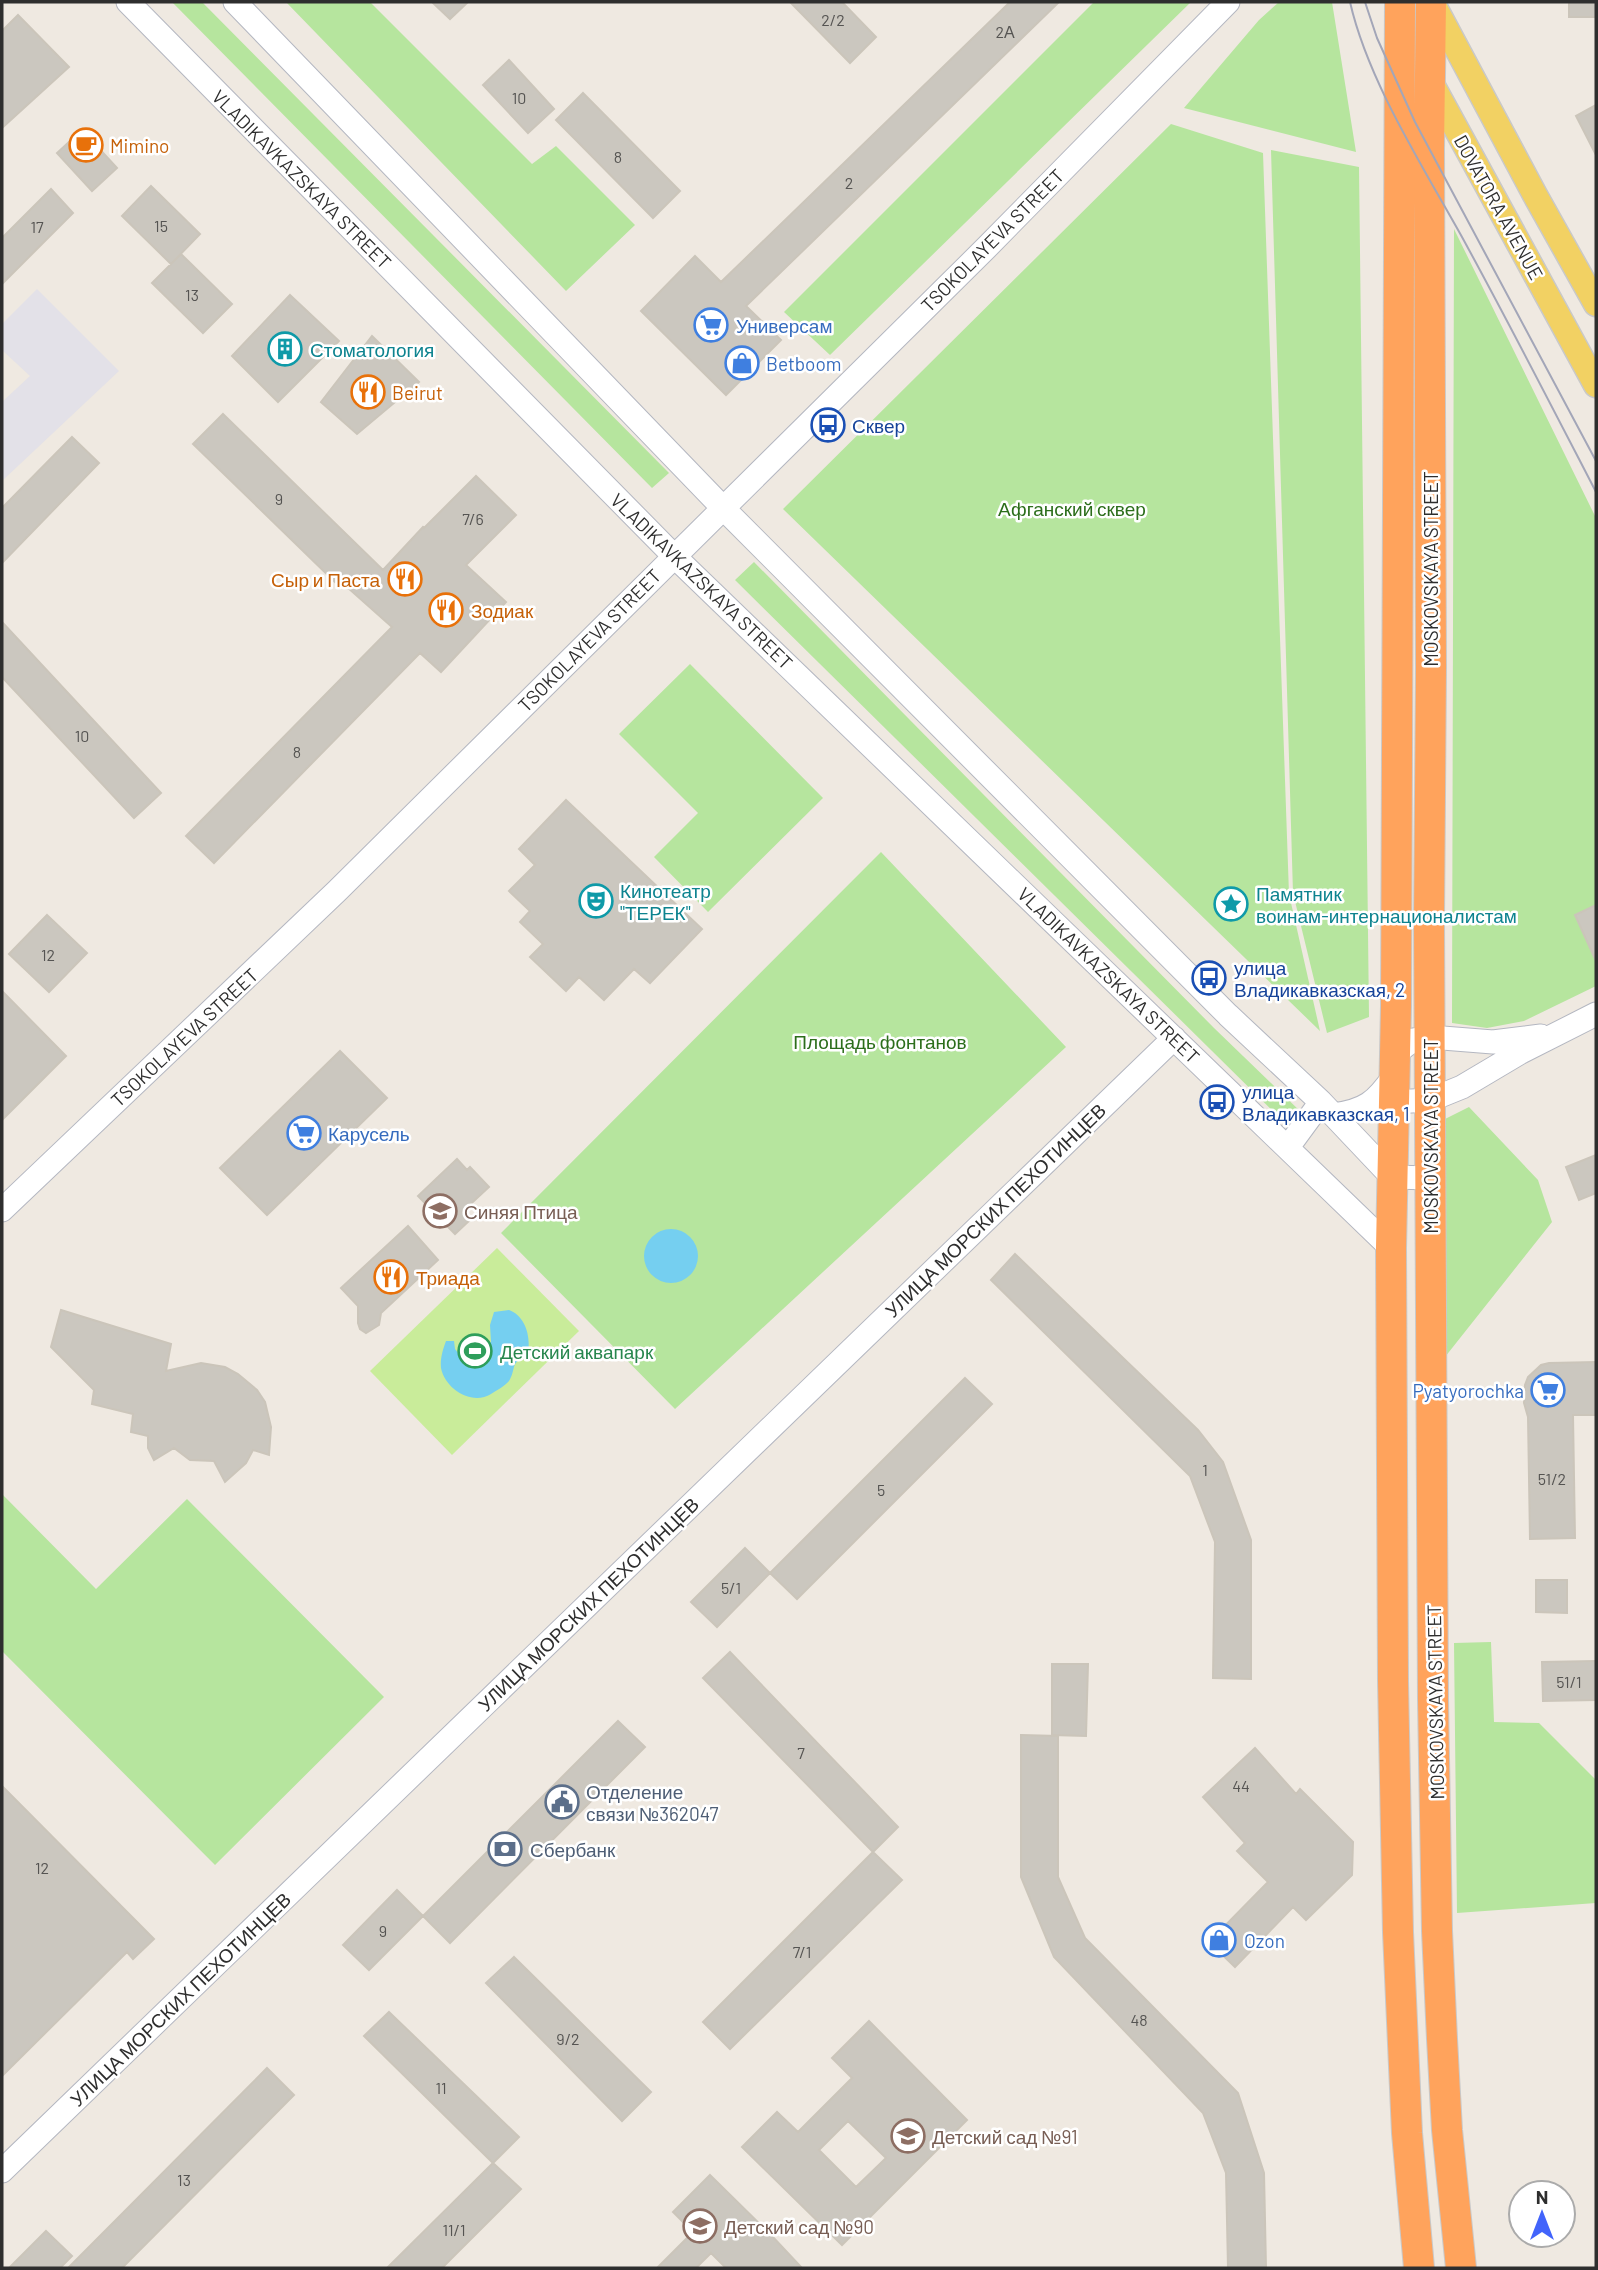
<svg xmlns="http://www.w3.org/2000/svg" width="1598" height="2270" viewBox="0 0 1598 2270" font-family="Barlow,sans-serif">
	<rect width="100%" height="100%" fill="#efe9e1"/>
	<path fill="#e3e1e8" d="M37,289L119,371L2,481V402L30,376L2,350V324Z"/>
	<path fill="#b6e59e" d="M172,2H202L669,473L652,488Z
		M286,2H370L532,164L556,146L635,225L566,291Z
		M1094,2H1191L830,355L784,312Z
		M1279,2H1332L1356,152L1184,108L1259,20Z
		M1171,124L1263,153L1289,894L1320,1031L783,509Z
		M1271,150L1359,167L1369,1017L1327,1033L1293,893Z
		M1454,229L1596,518V986L1524,1021L1487,1028L1452,1023Z
		M754,562L1214,1028L1303,1114L1290,1128L735,580Z
		M690,664L823,798L708,912L654,857L698,813L619,734Z
		M881,852L1066,1047L675,1409L501,1233Z
		M1469,1107L1538,1180L1552,1222L1445,1357L1443,1120Z
		M2,1494L96,1589L187,1499L384,1697L215,1865L2,1651Z
		M1491,1642L1494,1722L1539,1723L1596,1780V1903L1457,1913L1454,1643Z"/>
	<path fill="#c9ec9a" d="M497,1248L579,1331L452,1455L370,1371Z"/>
	<path fill="#75cff0" d="M644 1256a27 27 0 1 1 54 0a27 27 0 1 1-54 0Z
		M509,1310C526,1316 532,1339 527,1356C509,1363 517,1368 509,1381C505,1386 497,1390 491,1394C472,1406 445,1389 441,1368C440,1359 443,1349 446,1341H454L455,1349L462,1358C473,1360 483,1358 486,1345L491,1342L490,1325L494,1312Z"/>
	<path fill="#cbc7bf" stroke="#cbc5ba" stroke-width="2" fill-rule="evenodd" d="M432,2H468L450,19Z
		M790,2H842L876,37L850,63Z
		M1010,2H1059L746,306L781,340L726,395L641,311L695,256L721,282Z
		M1569,2H1596V17H1569Z
		M18,15L69,67L2,128V31Z
		M509,60L554,109L528,133L483,85Z
		M583,93L680,191L653,218L556,120Z
		M1596,105V155L1576,116Z
		M82,130L117,168L92,191L57,153Z
		M151,186L200,234L171,264L122,216Z
		M51,189L73,213L2,284V238Z
		M181,254L232,304L203,333L152,283Z
		M290,295L339,341L278,402L232,356Z
		M372,336L419,382L357,434L321,402Z
		M223,414L383,570L423,527L424,528L476,476L516,515L466,565L506,602L441,672L420,653L214,863L186,836L392,627L338,579L335,582L193,444Z
		M72,437L99,463L2,563V508Z
		M2,622L161,793L134,818L2,677Z
		M566,800L702,929L650,983L634,969L604,1000L579,977L566,991L530,957L543,944L520,922L530,911L509,891L535,865L519,849Z
		M1596,905V961L1575,915Z
		M47,915L87,953L49,992L9,954Z
		M2,991L66,1056L2,1120Z
		M340,1051L387,1098L267,1215L220,1168Z
		M1596,1155V1193L1579,1200L1566,1167Z
		M457,1159L467,1170L470,1167L489,1187L462,1212L470,1220L455,1234L418,1196Z
		M408,1226L438,1260L381,1313L379,1325L366,1333L360,1329L358,1323V1306L341,1288Z
		M1015,1254L1198,1430L1223,1462L1251,1540V1679L1213,1678L1215,1542L1190,1476L991,1280Z
		M61,1310L171,1344L166,1371L201,1363L225,1367L238,1374L257,1390L265,1402L271,1427L269,1455L253,1450L246,1463L225,1482L214,1461L190,1460L174,1448L154,1460L148,1448V1436L131,1432L133,1414L92,1404L94,1390L51,1347Z
		M1596,1362V1415H1573L1575,1538L1530,1539L1528,1417L1524,1403L1525,1385L1528,1377L1541,1365L1549,1363Z
		M965,1378L992,1404L797,1599L770,1573Z
		M745,1548L770,1573L717,1627L691,1602Z
		M1536,1580H1567V1613L1536,1612Z
		M730,1652L898,1827L873,1852L703,1678Z
		M1596,1661V1700L1543,1701L1542,1662Z
		M1052,1664H1088L1086,1736L1052,1735Z
		M618,1721L645,1747L450,1943L423,1916Z
		M1021,1735L1058,1736V1877L1085,1938L1238,2093L1264,2173L1266,2268H1228L1226,2173L1203,2113L1054,1957L1021,1877Z
		M1255,1748L1296,1794L1300,1789L1353,1842L1352,1875L1306,1920L1293,1907L1235,1967L1209,1942L1268,1882L1237,1851L1245,1843L1203,1797Z
		M2,1786L154,1939L133,1959L127,1952L2,2076Z
		M873,1852L902,1880L730,2049L703,2022Z
		M397,1890L423,1916L369,1970L343,1945Z
		M514,1957L651,2092L622,2121L486,1983Z
		M389,2012L519,2137L493,2163L364,2036Z
		M869,2021L967,2120L842,2245L742,2147L777,2112L798,2132L852,2078L832,2058ZM848,2121L886,2158L856,2187L819,2150Z
		M267,2068L294,2095L122,2268H68Z
		M493,2163L521,2189L442,2268H387Z
		M710,2175L771,2235L802,2268H726L711,2253L696,2268H657L693,2232L673,2212Z
		M46,2231L72,2256L60,2268H9Z"/>
	<g fill="none" stroke-linecap="round" stroke-linejoin="round">
		<defs>
			<path id="secondary" d="M128,2L674,556L1391,1248
				M235,2L723,508L1228,1015L1321,1102L1392,1177L1431,1178
				M1395,1054L1413,1040L1430,1037L1493,1042L1541,1036
				M1393,1102L1430,1100L1462,1087L1521,1052L1596,1014
				M1333,1115C1365,1111 1376,1102 1394,1076
				M1288,1147L1321,1102
				M2,1210L337,891L987,247L1228,2
				M2,2171L1174,1038"/>
			<path id="primary" d="M1432,2L1535,195L1596,304
				M1429,79L1596,385"/>
			<path id="highway" d="M1400,2L1396,1006L1391,1248L1393,1681L1398,1932L1407,2133L1419,2268
				M1431,2L1429,148L1431,667L1429,921L1433,1700L1437,1931L1442,2039L1447,2130L1461,2268"/>
		</defs>
		<use href="#secondary" stroke="#b4b7c1" stroke-width="25"/>
		<use href="#primary" stroke="#c9c9c9" stroke-width="27"/>
		<use href="#highway" stroke="#c9c9c9" stroke-width="32"/>
		<use href="#secondary" stroke="#fff" stroke-width="23"/>
		<use href="#primary" stroke="#f2d163" stroke-width="24"/>
		<use href="#highway" stroke="#ffa35c" stroke-width="30"/>
		<path stroke="#a3a6b8" stroke-width="2" d="M1350,2C1368,81 1422,165 1462,237C1508,321 1552,407 1596,492
			M1365,2L1377,38L1415,122L1596,461"/>
	</g>
	<defs>
		<symbol id="cafe-ring" viewBox="-11 -11 22 22"><circle r="9.5" fill="#fff" stroke="#e8710a" stroke-width="1.5"/><path d="M-5.5-4.5H6V0H3Q3 3.5 0 3.5H-2.5Q-5.5 3.5-5.5 0ZM3-3.2v2h1.7v-2ZM-6 4.5H4V6H-6Z" fill="#e8710a"/></symbol>
		<symbol id="supermarket-ring" viewBox="-11 -11 22 22"><circle r="9.5" fill="#fff" stroke="#3f7fe0" stroke-width="1.5"/><path d="M-6-5.5h2.5l.6 2H6L4.5 2H-2.5L-4.4-4H-6ZM-1.5 3.2a1.3 1.3 0 1 0 .1 0ZM3 3.2a1.3 1.3 0 1 0 .1 0Z" fill="#3f7fe0"/></symbol>
		<symbol id="building-ring" viewBox="-11 -11 22 22"><circle r="9.5" fill="#fff" stroke="#0f9aa8" stroke-width="1.5"/><path d="M-4-6H4V6H1V3H-1V6H-4ZM-2.5-4.3h1.7v1.8h-1.7ZM.8-4.3h1.7v1.8H.8ZM-2.5-1h1.7V.8h-1.7ZM.8-1h1.7V.8H.8Z" fill="#0f9aa8"/></symbol>
		<symbol id="shop-ring" viewBox="-11 -11 22 22"><circle r="9.5" fill="#fff" stroke="#3f7fe0" stroke-width="1.5"/><path d="M-5-2.5h2.3a2.7 3.5 0 0 1 5.4 0H5L5.5 6h-11ZM-1.5-2.5h3a1.5 2.3 0 0 0-3 0Z" fill="#3f7fe0"/></symbol>
		<symbol id="restaurant-ring" viewBox="-11 -11 22 22"><circle r="9.5" fill="#fff" stroke="#e8710a" stroke-width="1.5"/><path d="M-5-6h1v4h1v-4h1v4h1v-4h1v5L-1.5 .5V6h-2V.5L-5-1ZM5-6V6H3V1.5H1.5Q1.5-4 5-6Z" fill="#e8710a"/></symbol>
		<symbol id="bus-ring" viewBox="-11 -11 22 22"><circle r="9.5" fill="#fff" stroke="#1a4fb4" stroke-width="1.5"/><path d="M-5-6H5V4H4V6H2V4H-2V6H-4V4H-5ZM-3.5-4V0h7V-4ZM-3.5 1.2v1.5H-2V1.2ZM2 1.2v1.5H3.5V1.2Z" fill="#1a4fb4"/></symbol>
		<symbol id="theatre-ring" viewBox="-11 -11 22 22"><circle r="9.5" fill="#fff" stroke="#0f9aa8" stroke-width="1.5"/><path d="M-5-5.5Q0-4 5-5.5V0Q5 5 0 6Q-5 5-5 0ZM-3.3-2.5H-1v1.5H-3.3ZM1-2.5H3.3v1.5H1ZM-2.8 1Q0 5.5 2.8 1Z" fill="#0f9aa8"/></symbol>
		<symbol id="sight-ring" viewBox="-11 -11 22 22"><circle r="9.5" fill="#fff" stroke="#0f9aa8" stroke-width="1.5"/><path d="M0-6L1.8-2.2L6-1.7L2.9 1.2L3.7 5.4L0 3.3L-3.7 5.4L-2.9 1.2L-6-1.7L-1.8-2.2Z" fill="#0f9aa8"/></symbol>
		<symbol id="school-ring" viewBox="-11 -11 22 22"><circle r="9.5" fill="#fff" stroke="#8d6e63" stroke-width="1.5"/><path d="M0-5L7-2L0 1L-7-2ZM-4 1L0 2.5L4 1V4Q0 6-4 4Z" fill="#8d6e63"/></symbol>
		<symbol id="stadium-ring" viewBox="-11 -11 22 22"><circle r="9.5" fill="#fff" stroke="#2e9e5b" stroke-width="1.5"/><path d="M0-5a6.5 5 0 1 0 0 10a6.5 5 0 1 0 0-10ZM-3.5-1.8h7v3.6h-7Z" fill="#2e9e5b"/></symbol>
		<symbol id="civic-ring" viewBox="-11 -11 22 22"><circle r="9.5" fill="#fff" stroke="#5c6f8a" stroke-width="1.5"/><path d="M-.6-6.5H3V-4.5H.6V-3L4-1V1h2V6H-6V1h2V-1L-.6-3ZM-1.2 2.5V6h2.4V2.5Z" fill="#5c6f8a"/></symbol>
		<symbol id="bank-ring" viewBox="-11 -11 22 22"><circle r="9.5" fill="#fff" stroke="#5c6f8a" stroke-width="1.5"/><path d="M-6-4H6V4H-6ZM0-2.3a2.3 2.3 0 1 0 0 4.6a2.3 2.3 0 1 0 0-4.6Z" fill="#5c6f8a"/></symbol>
	</defs>
	<g fill-rule="evenodd">
		<use href="#cafe-ring" x="67" y="126" width="38" height="38"/>
		<use href="#supermarket-ring" x="692" y="306" width="38" height="38"/>
		<use href="#building-ring" x="266" y="330" width="38" height="38"/>
		<use href="#shop-ring" x="723" y="344" width="38" height="38"/>
		<use href="#restaurant-ring" x="349" y="373" width="38" height="38"/>
		<use href="#bus-ring" x="809" y="406" width="38" height="38"/>
		<use href="#restaurant-ring" x="386" y="560" width="38" height="38"/>
		<use href="#restaurant-ring" x="427" y="591" width="38" height="38"/>
		<use href="#theatre-ring" x="577" y="882" width="38" height="38"/>
		<use href="#sight-ring" x="1212" y="885" width="38" height="38"/>
		<use href="#bus-ring" x="1190" y="959" width="38" height="38"/>
		<use href="#bus-ring" x="1198" y="1083" width="38" height="38"/>
		<use href="#supermarket-ring" x="285" y="1114" width="38" height="38"/>
		<use href="#school-ring" x="421" y="1192" width="38" height="38"/>
		<use href="#restaurant-ring" x="372" y="1258" width="38" height="38"/>
		<use href="#stadium-ring" x="456" y="1332" width="38" height="38"/>
		<use href="#supermarket-ring" x="1529" y="1371" width="38" height="38"/>
		<use href="#civic-ring" x="543" y="1783" width="38" height="38"/>
		<use href="#bank-ring" x="486" y="1830" width="38" height="38"/>
		<use href="#shop-ring" x="1200" y="1921" width="38" height="38"/>
		<use href="#school-ring" x="889" y="2117" width="38" height="38"/>
		<use href="#school-ring" x="681" y="2207" width="38" height="38"/>
	</g>
	<g text-anchor="middle" dominant-baseline="central" stroke-width="5" stroke-linejoin="round" paint-order="stroke">
		<g font-size="16" fill="#555452">
			<text x="833" y="19">2/2</text>
			<text x="1005" y="31">2А</text>
			<text x="519" y="97">10</text>
			<text x="618" y="156">8</text>
			<text x="849" y="182">2</text>
			<text x="161" y="225">15</text>
			<text x="37" y="226">17</text>
			<text x="192" y="294">13</text>
			<text x="279" y="498">9</text>
			<text x="473" y="518">7/6</text>
			<text x="82" y="735">10</text>
			<text x="297" y="751">8</text>
			<text x="48" y="954">12</text>
			<text x="1205" y="1469">1</text>
			<text x="1552" y="1478">51/2</text>
			<text x="881" y="1489">5</text>
			<text x="731" y="1587">5/1</text>
			<text x="1569" y="1681">51/1</text>
			<text x="801" y="1752">7</text>
			<text x="1241" y="1785">44</text>
			<text x="42" y="1867">12</text>
			<text x="383" y="1930">9</text>
			<text x="802" y="1951">7/1</text>
			<text x="1139" y="2019">48</text>
			<text x="568" y="2038">9/2</text>
			<text x="441" y="2087">11</text>
			<text x="184" y="2179">13</text>
			<text x="454" y="2229">11/1</text>
		</g>
		<g font-size="19" fill="#c56008" stroke="#fff" text-anchor="start">
			<text x="110" y="145">Mimino</text>
			<text x="392" y="392">Beirut</text>
			<text x="380" y="579" text-anchor="end">Сыр и Паста</text>
			<text x="471" y="610">Зодиак</text>
			<text x="416" y="1277">Триада</text>
		</g>
		<g font-size="19" fill="#2e2e2e" stroke="#fff">
			<text transform="translate(302 179) rotate(45)">VLADIKAVKAZSKAYA STREET</text>
			<text transform="translate(1499 207) rotate(61)">DOVATORA AVENUE</text>
			<text transform="translate(992 240) rotate(-45)">TSOKOLAYEVA STREET</text>
			<text transform="translate(1430 569) rotate(-90)">MOSKOVSKAYA STREET</text>
			<text transform="translate(702 581) rotate(44)">VLADIKAVKAZSKAYA STREET</text>
			<text transform="translate(589 640) rotate(-45)">TSOKOLAYEVA STREET</text>
			<text transform="translate(1109 975) rotate(44)">VLADIKAVKAZSKAYA STREET</text>
			<text transform="translate(184 1037) rotate(-43)">TSOKOLAYEVA STREET</text>
			<text transform="translate(1430 1136) rotate(-90)">MOSKOVSKAYA STREET</text>
			<text transform="translate(995 1210) rotate(-44)">УЛИЦА МОРСКИХ ПЕХОТИНЦЕВ</text>
			<text transform="translate(588 1604) rotate(-44)">УЛИЦА МОРСКИХ ПЕХОТИНЦЕВ</text>
			<text transform="translate(1435 1702) rotate(-91)">MOSKOVSKAYA STREET</text>
			<text transform="translate(180 1999) rotate(-44)">УЛИЦА МОРСКИХ ПЕХОТИНЦЕВ</text>
		</g>
		<g font-size="19" fill="#366cbe" stroke="#fff" text-anchor="start">
			<text x="736" y="325">Универсам</text>
			<text x="766" y="363">Betboom</text>
			<text x="328" y="1133">Карусель</text>
			<text x="1524" y="1390" text-anchor="end">Pyatyorochka</text>
			<text x="1244" y="1940">Ozon</text>
		</g>
		<g font-size="19" fill="#0d838f" stroke="#fff" text-anchor="start">
			<text x="310" y="349">Стоматология</text>
			<text x="620" y="890">Кинотеатр<tspan x="620" dy="22">"ТЕРЕК"</tspan></text>
			<text x="1256" y="893">Памятник<tspan x="1256" dy="22">воинам-интернационалистам</tspan></text>
		</g>
		<g font-size="19" fill="#164399" stroke="#fff" text-anchor="start">
			<text x="852" y="425">Сквер</text>
			<text x="1234" y="967">улица<tspan x="1234" dy="22">Владикавказская, 2</tspan></text>
			<text x="1242" y="1091">улица<tspan x="1242" dy="22">Владикавказская, 1</tspan></text>
		</g>
		<g font-size="19" fill="#2c6e1b" stroke="#fff">
			<text x="1072" y="508">Афганский сквер</text>
			<text x="880" y="1041">Площадь фонтанов</text>
		</g>
		<g font-size="19" fill="#785e54" stroke="#fff" text-anchor="start">
			<text x="464" y="1211">Синяя Птица</text>
			<text x="932" y="2136">Детский сад №91</text>
			<text x="724" y="2226">Детский сад №90</text>
		</g>
		<g font-size="19" fill="#27864d" stroke="#fff" text-anchor="start">
			<text x="500" y="1351">Детский аквапарк</text>
		</g>
		<g font-size="19" fill="#4e5e75" stroke="#fff" text-anchor="start">
			<text x="586" y="1791">Отделение<tspan x="586" dy="22">связи №362047</tspan></text>
			<text x="530" y="1849">Сбербанк</text>
		</g>
	</g>
	<rect width="1598" height="2270" fill="none" stroke="#2e2e2e" stroke-width="7"/>
	<g transform="translate(1542 2214)"><circle r="33" fill="#ffffff" stroke="#ababab" stroke-width="2"/>
	<path d="M0-5L12 26L0 18L-12 26Z" fill="#4264fb"/>
	<text y="-10" font-size="19" font-weight="bold" text-anchor="middle" fill="#2e2e2e">N</text>
	</g>
</svg>
